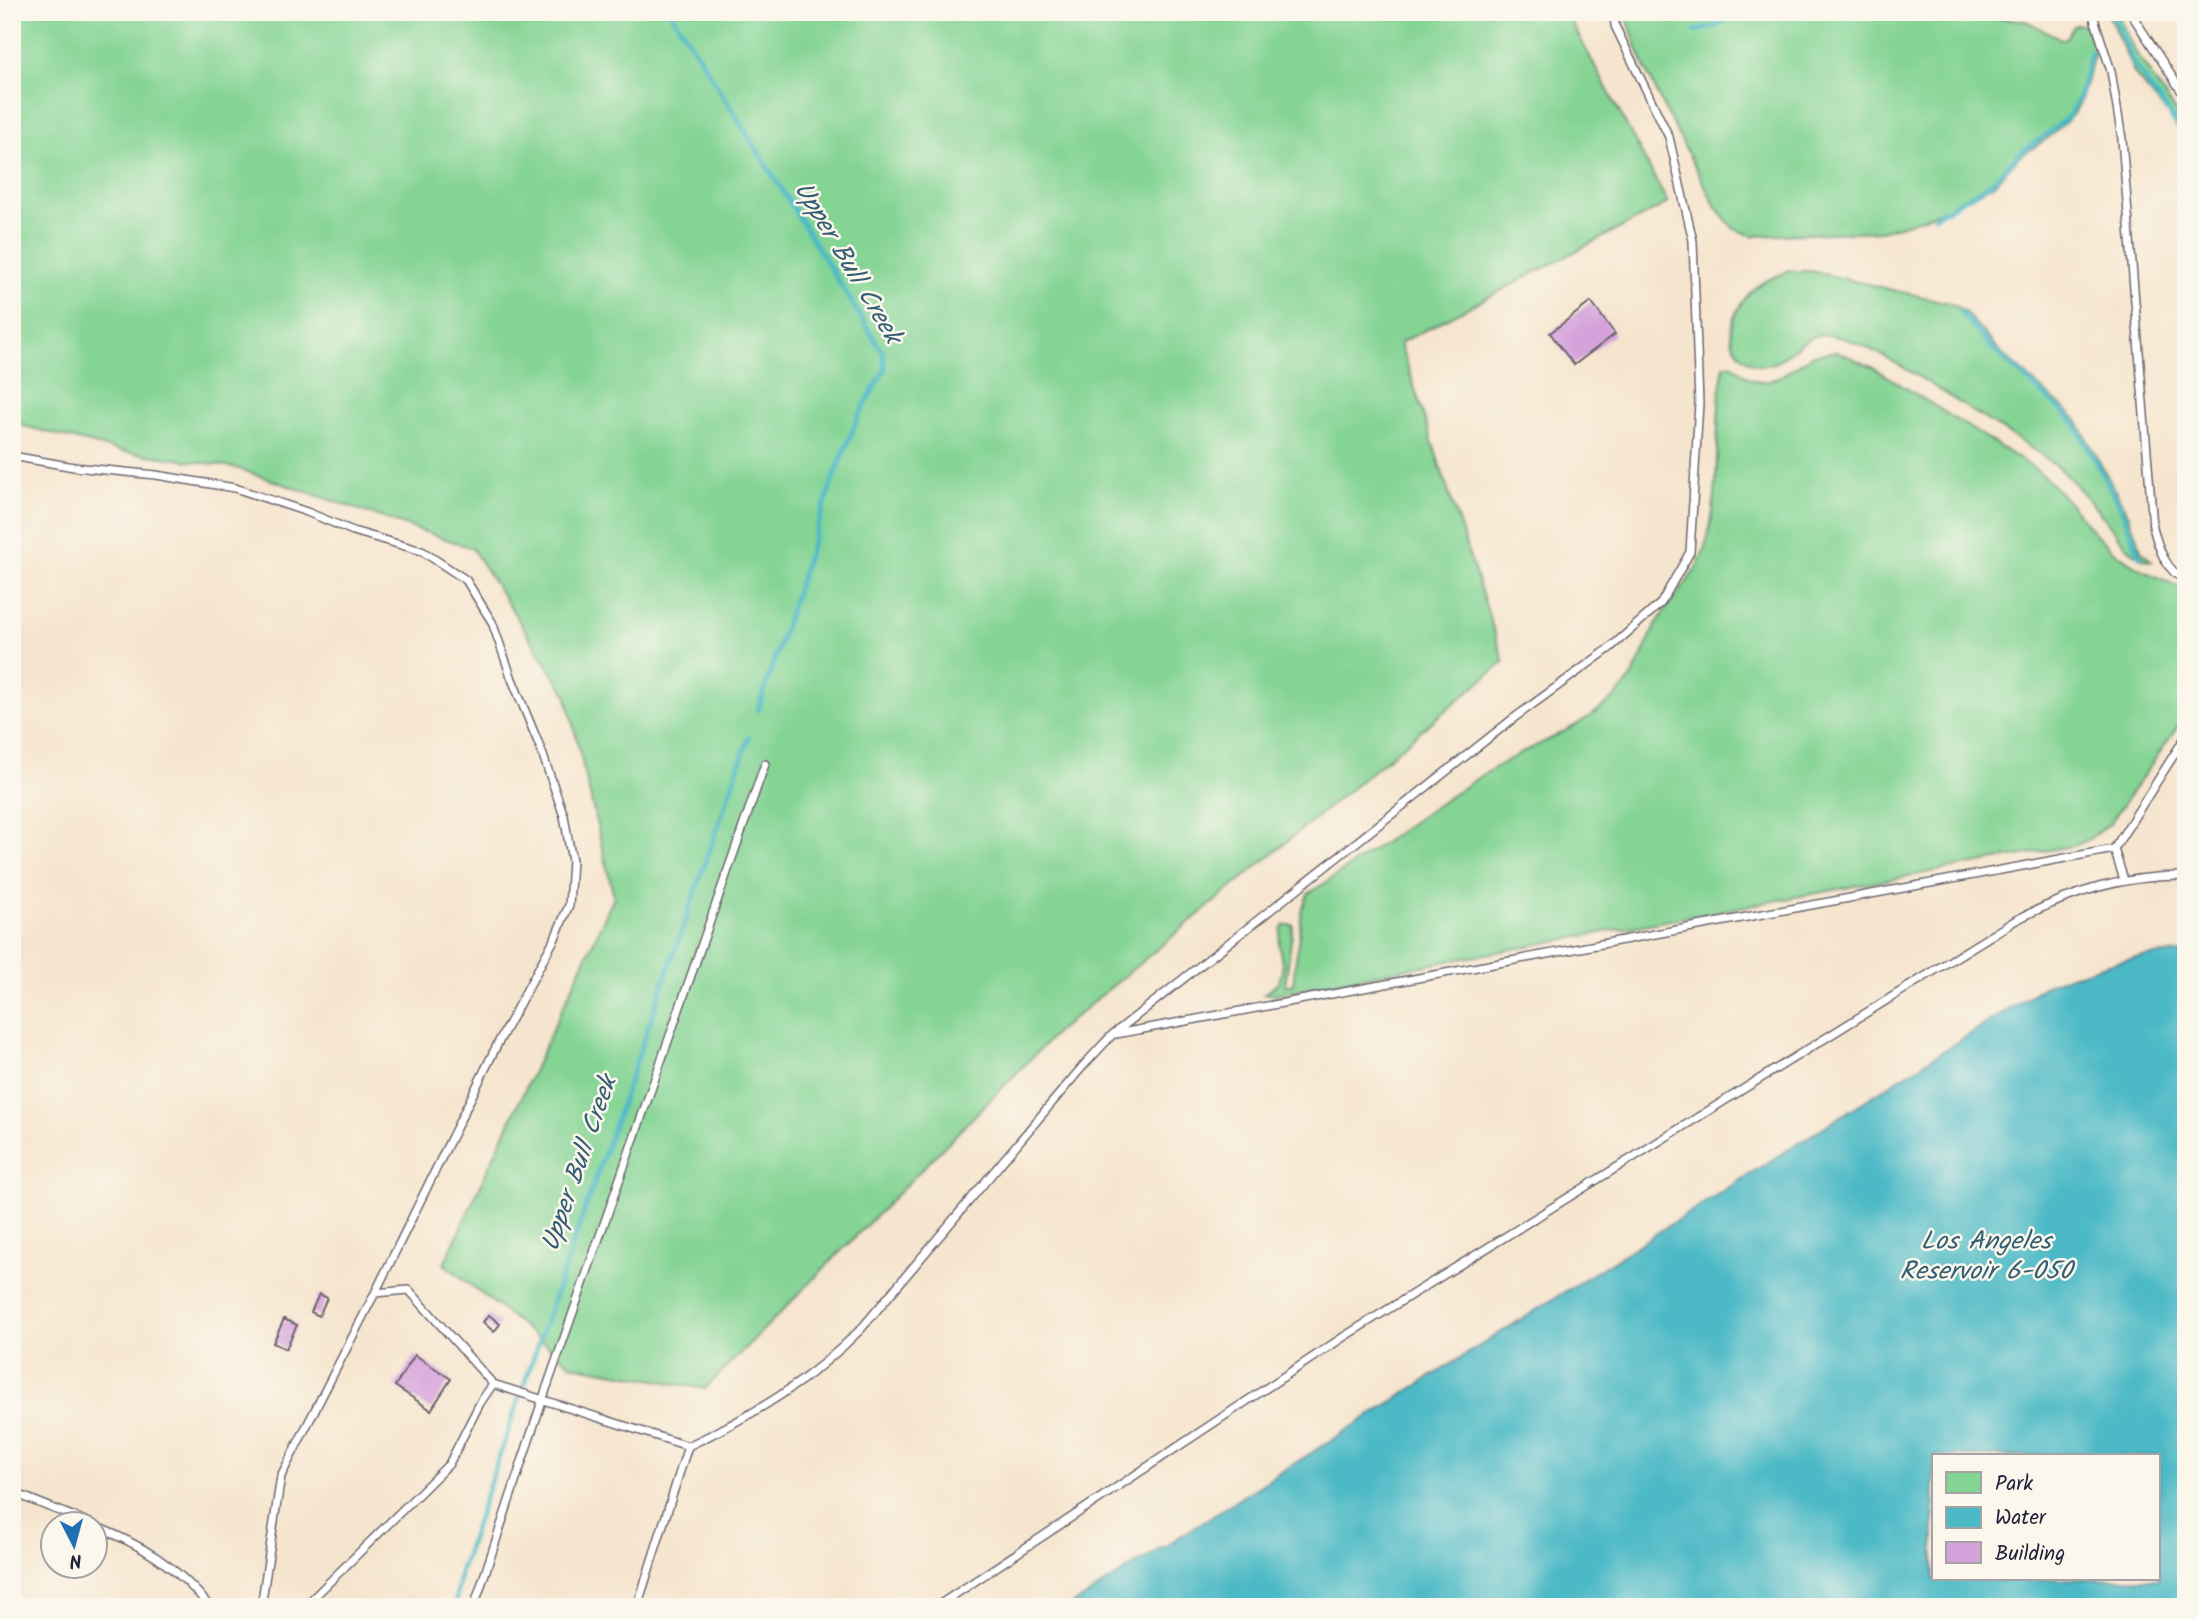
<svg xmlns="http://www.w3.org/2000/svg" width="2198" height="1619" viewBox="0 0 2198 1619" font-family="Kalam,sans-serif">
	<rect width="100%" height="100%" fill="#fbf7ec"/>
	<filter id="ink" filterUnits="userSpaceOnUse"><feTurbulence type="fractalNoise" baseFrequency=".0143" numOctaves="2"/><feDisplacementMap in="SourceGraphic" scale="14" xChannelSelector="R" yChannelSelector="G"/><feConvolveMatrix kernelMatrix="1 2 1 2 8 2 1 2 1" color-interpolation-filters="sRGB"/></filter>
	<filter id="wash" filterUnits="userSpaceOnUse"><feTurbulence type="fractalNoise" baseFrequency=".00686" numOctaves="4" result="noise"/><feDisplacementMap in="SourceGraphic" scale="28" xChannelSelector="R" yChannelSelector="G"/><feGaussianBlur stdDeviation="1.57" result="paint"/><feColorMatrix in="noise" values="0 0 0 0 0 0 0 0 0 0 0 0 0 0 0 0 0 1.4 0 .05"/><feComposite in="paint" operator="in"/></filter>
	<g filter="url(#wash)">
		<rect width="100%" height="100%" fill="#f6e5ce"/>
		<path fill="#84d494" stroke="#537b68" stroke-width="2" d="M12,12H1314L1337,16L1395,12H1566L1668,203L1400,343L1504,662L1057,1032L705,1389L572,1365L444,1264L614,897L566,694L472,548L233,467L120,451L12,423Z
			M1625,12H1998L1997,18L2026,21L2061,39L2067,38L2073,27L2077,24L2087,26L2095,51L2081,100L2075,112L2067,121L2048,138L2018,158L1993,185L1953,206L1909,223L1881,231L1753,236L1734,229L1717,209L1660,100L1638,51Z
			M2107,12H2117L2133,48L2186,128V140L2167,113L2135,75Z
			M1790,271H1811L1949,303L1963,310L2003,355L2076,419L2128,514L2142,552L2152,561C2132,559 2118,535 2106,520C2093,506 2081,489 2067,476C2041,452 2010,435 1980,416C1945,395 1858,331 1820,335C1796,338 1781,372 1755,364C1747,362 1739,354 1735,347C1723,327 1741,300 1756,287C1766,279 1779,275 1790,271Z
			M1836,351L1874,368L2035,469C2064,492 2077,516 2102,540C2128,566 2153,576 2186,589V715L2110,823L2089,839L2077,845L1324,984L1278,994H1264L1278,983L1282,972V962L1279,945L1281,929L1284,925H1293L1285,985H1293L1302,909L1308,894C1370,855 1427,809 1489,771C1531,745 1580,730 1617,695C1638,675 1644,646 1658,622C1673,596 1695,578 1704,550C1724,490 1712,427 1724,366L1731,364L1750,379L1766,382L1781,376L1813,355Z"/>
		<path fill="#4cb9c6" stroke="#376e80" stroke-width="2" fill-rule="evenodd" d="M2186,953V1607H1069L2050,983C2099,966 2133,954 2186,953ZM1934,1456H2158V1579H1934Z"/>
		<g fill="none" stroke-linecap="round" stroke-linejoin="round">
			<path stroke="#4cb9c6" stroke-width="5" d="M670,12L698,55L883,353L885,369L858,417L833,479L758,710
				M2112,12L2134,64L2186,138
				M1695,31L1715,27L1738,12
				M1935,216L1990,184L2019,154L2053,130L2069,116L2079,98L2091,52
				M1960,312L1993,349L2074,422L2120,505L2140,556
				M455,1607L460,1573L483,1503L749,737"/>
		</g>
		<g id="blocks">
			<path fill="#d5a2dc" d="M1591,302L1615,334L1574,365L1550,333Z
				M319,1294L327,1298L319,1316L311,1312Z
				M489,1315L500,1324L494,1332L483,1322Z
				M284,1319L297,1325L286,1349L273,1343Z
				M415,1355L451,1379L431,1410L395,1386Z"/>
		</g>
	</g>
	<g filter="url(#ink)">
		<use href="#blocks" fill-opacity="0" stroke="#6c666e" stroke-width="2"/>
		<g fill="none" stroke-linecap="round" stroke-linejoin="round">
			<defs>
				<path id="service" d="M2092,12L2111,71L2122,139L2153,527C2158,547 2166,572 2186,580
					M2130,12L2186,98
					M12,456L74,467L156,475L235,488L307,512L353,531L422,551L466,580L492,622L512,679L540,747L564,816L572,861L569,905L555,938L497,1045L375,1293
					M2114,849L2186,736
					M1116,1034L2114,849L2124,880
					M12,1492L92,1524
					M94,1526C141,1544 178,1567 210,1607
					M261,1607L281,1476L375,1293L409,1290L493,1384L688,1446C754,1415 810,1381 861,1329L1083,1066L1112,1035L1514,718L1610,648L1661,603L1690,552L1699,403L1693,241L1669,137L1615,26L1614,12
					M304,1607L449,1464L480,1403L493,1384
					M474,1607L542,1401L765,764
					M637,1607L688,1446
					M936,1607L1345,1336L2016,920C2072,892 2123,875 2186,876"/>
			</defs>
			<use href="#service" stroke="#6c666e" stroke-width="10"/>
			<use href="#service" stroke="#fff" stroke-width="7"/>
		</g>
	</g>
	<g text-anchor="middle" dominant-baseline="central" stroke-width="5" stroke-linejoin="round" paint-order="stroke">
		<g font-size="26" font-style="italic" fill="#335e73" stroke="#fbf7ec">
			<text transform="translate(847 263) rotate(59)">Upper Bull Creek</text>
			<text transform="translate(580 1164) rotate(-71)">Upper Bull Creek</text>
			<text x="1986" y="1242">Los Angeles<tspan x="1986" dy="30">Reservoir 6-050</tspan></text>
		</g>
	</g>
	<rect width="2198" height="1619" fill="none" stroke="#fbf7ec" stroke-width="42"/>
	<rect x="1932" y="1454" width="228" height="126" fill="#fbf7ec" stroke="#a4a2a5" stroke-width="2"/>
	<rect x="1946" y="1472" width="35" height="21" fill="#84d494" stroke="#a4a2a5" stroke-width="2"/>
	<text x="1995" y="1490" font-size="21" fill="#22223b">Park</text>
	<rect x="1946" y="1507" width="35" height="21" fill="#4cb9c6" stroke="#a4a2a5" stroke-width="2"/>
	<text x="1995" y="1524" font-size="21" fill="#22223b">Water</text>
	<rect x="1946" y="1542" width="35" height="21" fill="#d5a2dc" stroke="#a4a2a5" stroke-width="2"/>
	<text x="1995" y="1560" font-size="21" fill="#22223b">Building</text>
	<g transform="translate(74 1545) rotate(174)"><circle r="33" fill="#fbf7ec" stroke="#a4a2a5" stroke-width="2"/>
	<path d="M0-5L12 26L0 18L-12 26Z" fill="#1f6fb2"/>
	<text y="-10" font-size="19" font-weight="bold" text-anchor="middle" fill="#22223b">N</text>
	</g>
</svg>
